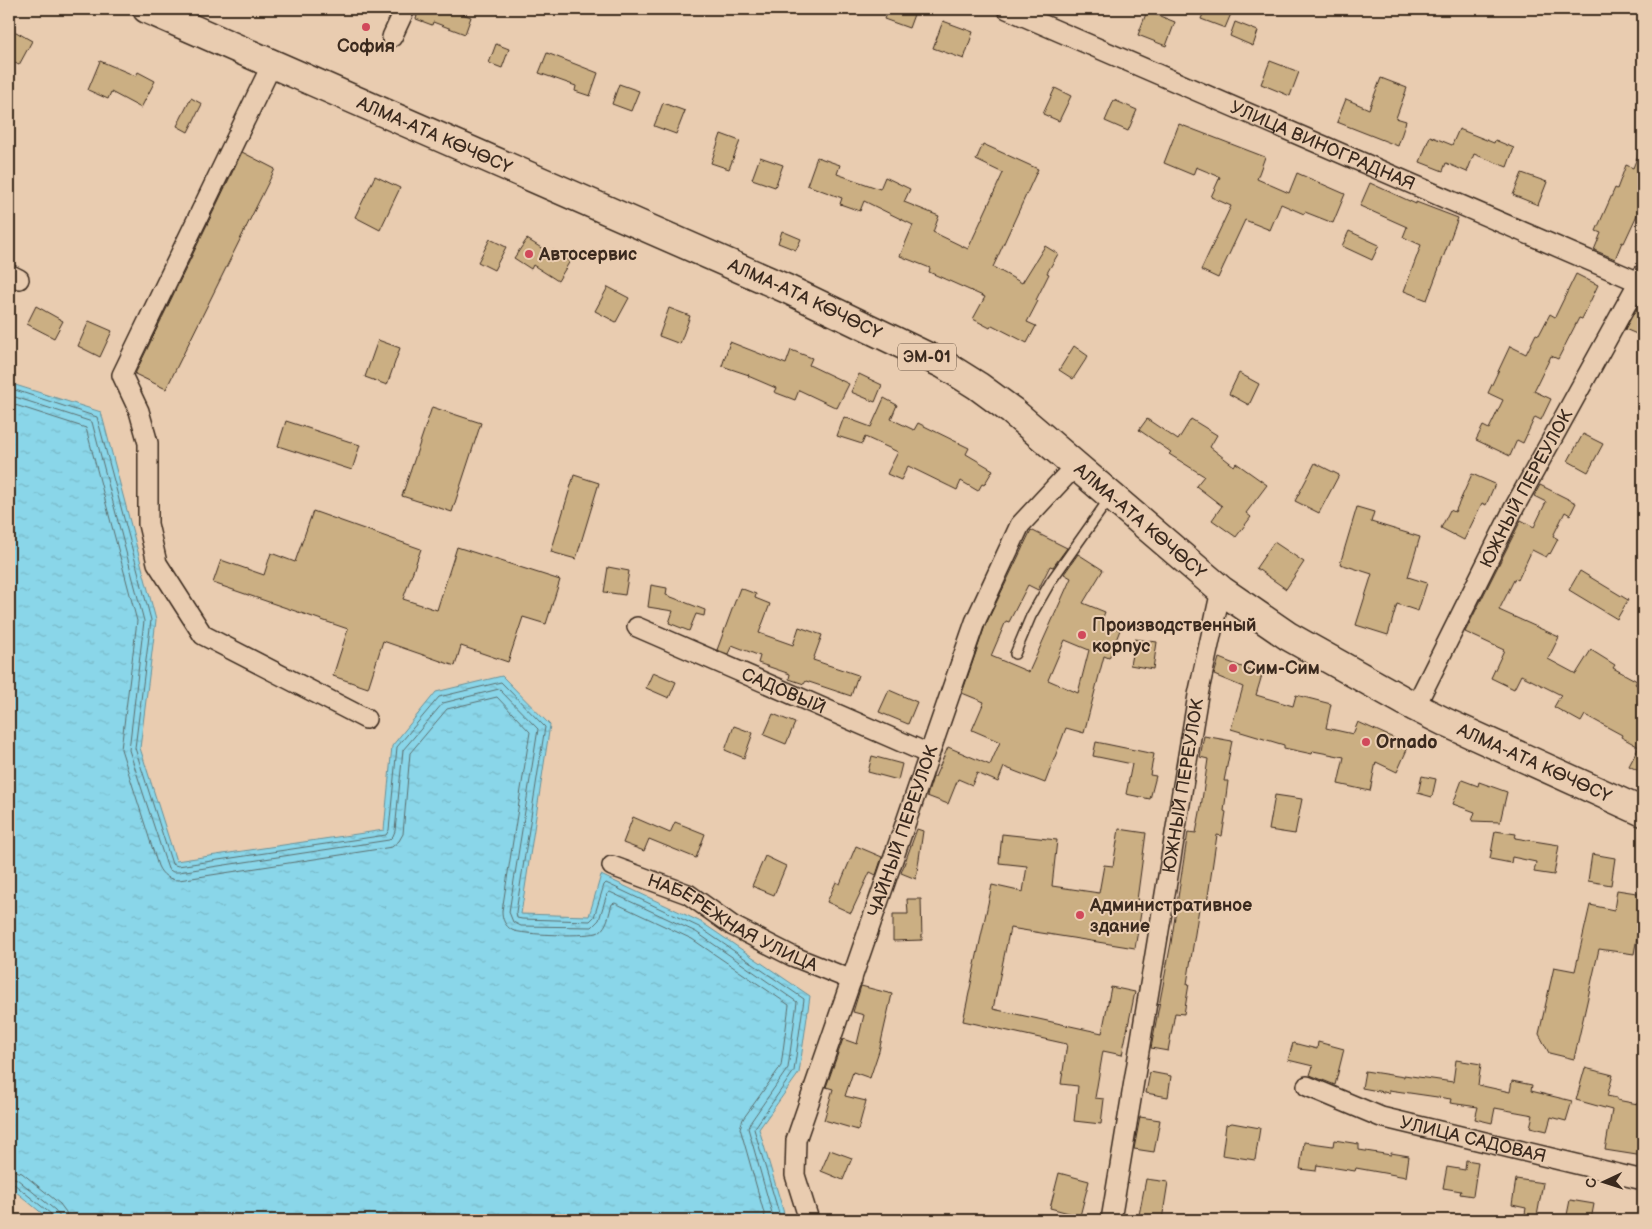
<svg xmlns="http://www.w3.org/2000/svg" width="1652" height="1229" viewBox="0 0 1652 1229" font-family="'Balsamiq Sans',sans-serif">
	<defs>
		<pattern id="water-ripples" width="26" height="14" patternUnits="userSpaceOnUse" patternTransform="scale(1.25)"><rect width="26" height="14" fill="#8ad6e9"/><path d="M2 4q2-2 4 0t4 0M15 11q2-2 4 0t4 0" fill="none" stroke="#78b8c7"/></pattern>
	</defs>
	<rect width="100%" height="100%" fill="#e9ccb0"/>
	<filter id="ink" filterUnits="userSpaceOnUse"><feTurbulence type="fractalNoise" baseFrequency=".02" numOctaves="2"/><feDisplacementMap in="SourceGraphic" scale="10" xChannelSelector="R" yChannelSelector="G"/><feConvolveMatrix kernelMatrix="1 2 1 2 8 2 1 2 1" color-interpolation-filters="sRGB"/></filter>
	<g filter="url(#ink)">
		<path fill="url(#water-ripples)" stroke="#6a9198" d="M9,383L101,412L156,620L140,748L176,861L384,830L392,746L436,692L502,676L550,725L521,914L589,916L601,875L701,922L810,996L799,1073L759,1129L786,1220H50L9,1186Z"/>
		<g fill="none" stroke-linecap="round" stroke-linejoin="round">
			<path stroke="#5b6f6f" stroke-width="1" d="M9,388L97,417L151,620L135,748L172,864L178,866L386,835L389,830L397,747L439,697L501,682L545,727L516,912L517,918L522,919L590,921L594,917L604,885L606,883L699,927L804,999L794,1071L754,1129L781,1220
				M9,395L92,422L144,621L129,750L168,869L173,872H179L389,840L393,836L395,831L403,750L443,703L499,689L538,729L509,912L513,922L521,926L592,927L599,920L607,894L610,892L696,932L797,1002L788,1068L750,1123L748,1128L774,1220
				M9,403L86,428L137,621L121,749L158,866C162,875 169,880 179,880L392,847L399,841L403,834L410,753L447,709L497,697L530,732L502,911C502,919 505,926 512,930C520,935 592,937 599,932C608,926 609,913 612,904L615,903L692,939L789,1005L781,1066L743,1119L740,1128L766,1220
				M9,1169L22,1173L60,1204L66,1212L67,1220
				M9,1176L17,1179L55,1210L59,1215V1220
				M9,1182L14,1184L51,1214L53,1220"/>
		</g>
		<path fill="#cbaf83" stroke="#3b2a1e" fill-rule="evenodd" d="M416,9H449L471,17L465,34L433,22L432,25L416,19L417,16L414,15Z
			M888,9H916L909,28L884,19Z
			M1205,9H1233L1225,28L1201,19Z
			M1147,11L1175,22L1166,46L1138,35Z
			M943,21L973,32L964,59L933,48Z
			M1235,22L1258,31L1253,46L1230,36Z
			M9,28L32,41L19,65L9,60Z
			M496,44L509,49L502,68L489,63Z
			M547,53L598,73L590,96L575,91L576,86L539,73Z
			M100,61L136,76L138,72L155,81L141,108L111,92L108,99L88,90Z
			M1270,61L1299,72L1290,96L1261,84Z
			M1381,78L1407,88L1396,118L1406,121L1398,146L1337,122L1346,99L1369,109Z
			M619,84L639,91L631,111L612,104Z
			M1055,88L1071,96L1059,121L1043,114Z
			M191,98L202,104L188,132L177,126Z
			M1114,100L1137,110L1128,131L1105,121Z
			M663,103L685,111L676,134L654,126Z
			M1179,124L1265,157L1257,179L1289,193L1297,173L1345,194L1333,223L1305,212L1304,214L1281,204L1270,230L1245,220L1218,278L1201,270L1231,206L1211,197L1220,177L1196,167L1193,175L1164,163Z
			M1459,129L1494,143L1495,140L1514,148L1507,167L1474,154L1467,172L1446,163L1443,171L1420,162L1430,136L1452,145Z
			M721,134L740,141L729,169L711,163Z
			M983,144L1038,169L993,267L1022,283L1045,246L1058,254L1047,273L1049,274L1036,300L1038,301L1027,322L1036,326L1027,343L992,325L990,328L973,319L985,297L929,272L930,268L900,256L913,225L864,201L860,211L840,204L842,198L807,185L817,157L840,165L837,174L880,189L885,177L910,189L904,202L939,216L933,232L968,249L1003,173L976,160Z
			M1642,145L1643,202L1624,243L1622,242L1615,259L1594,250L1601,233L1596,231L1615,188L1617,189L1626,165L1633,168Z
			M242,152L275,169L166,389L135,374Z
			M760,157L783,165L775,187L752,179Z
			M1522,173L1547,182L1538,205L1513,195Z
			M375,176L400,188L380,230L355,217Z
			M1370,183L1416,204V202L1458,218L1427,300L1404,291L1421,245L1403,237L1407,227L1360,206Z
			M782,231L801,239L796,250L778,243Z
			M1349,231L1379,245L1372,260L1342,246Z
			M490,239L506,247L494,270L478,262Z
			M527,239L551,254L553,250L570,261L558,281L533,265L531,269L514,258Z
			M1576,274L1598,285L1582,319L1579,318L1558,359L1551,356L1534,391L1551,399L1541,420L1535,417L1523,443L1517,440L1510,456L1476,440L1483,426L1489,429L1503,400L1488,393L1510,346L1526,354L1536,334L1539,335L1550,314L1555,317Z
			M608,287L629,298L616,322L595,311Z
			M1643,297V327L1639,335L1625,329Z
			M36,306L63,321L54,338L27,324Z
			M669,308L690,316L680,344L659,336Z
			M89,321L112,331L100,357L78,346Z
			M378,340L400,348L387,385L365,377Z
			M730,342L786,364L791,350L812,358L809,365L849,384L837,408L799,390L795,400L774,392L776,388L748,376L749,375L722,366Z
			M1074,346L1088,356L1073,379L1059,370Z
			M1239,373L1259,384L1249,405L1229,394Z
			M859,374L882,385L875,402L851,392Z
			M884,398L897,405L891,419L914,430L918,423L969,448L966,454L993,470L984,485L982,484L978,491L961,481L957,490L908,466L901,480L887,474L898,452L865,437L862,444L837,436L844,417L871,427Z
			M432,407L481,423L452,512L402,496Z
			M1147,419L1178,440L1191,419L1217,435L1210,447L1234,466L1236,463L1267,485L1246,513L1251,517L1236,537L1212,520L1222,506L1196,486L1204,476L1169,454L1171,452L1139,430Z
			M286,421L360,445L352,470L278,446Z
			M1583,434L1603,444L1588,472L1568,461Z
			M1315,463L1339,475L1319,513L1295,501Z
			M1472,474L1495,484L1486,505L1482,503L1464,540L1441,528L1450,510L1455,512Z
			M574,475L599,483L576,559L551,552Z
			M1540,485L1576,503L1570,515L1565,512L1553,536L1558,539L1550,554L1549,553L1546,557L1532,550L1518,580L1515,578L1499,610L1559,637L1548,659L1576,674L1591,650L1615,665L1613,668L1637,681L1635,684L1643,688V773L1629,766L1639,747L1621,737L1622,735L1585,715L1581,722L1554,707L1561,695L1521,675L1514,689L1491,678L1504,650L1465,632L1521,520L1534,527L1546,502L1534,496Z
			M1357,507L1374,512L1371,522L1420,537L1408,577L1427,583L1418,611L1397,604L1388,635L1356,625L1372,574L1340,564Z
			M313,511L421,549L403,599L437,610L457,547L560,580L546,624L523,617L508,662L461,646L455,666L383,641L368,688L333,676L348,629L213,583L221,560L264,575L271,553L295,562Z
			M1031,530L1067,548L1053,567L1050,566L1038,590L1028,585L1009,622L1006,621L991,656L1029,672L1071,578L1064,574L1078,554L1103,570L1083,603L1105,612L1101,622L1120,630L1109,658L1104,656L1084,733L1066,728L1045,783L1004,767L998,782L977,773L972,785L958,779L948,804L927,796L933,777H935L948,747L990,765L1000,742L972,730L984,702L962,693L985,626ZM1065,640L1089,650L1078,693L1048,680Z
			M1274,542L1304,562L1286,589L1256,568Z
			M608,567L629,571L625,595L604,592Z
			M1580,571L1628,600L1617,619L1569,590Z
			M651,585L667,588L666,595L705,610L704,616L696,614L689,631L669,623L673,611L648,607Z
			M740,588L756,594L755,598L770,604L759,633L793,645L799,627L822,635L813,660L858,675L851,696L806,681L804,684L789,679L790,674L758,663L760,656L732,645L728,654L717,650Z
			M1135,639L1157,642L1153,669L1130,665Z
			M1219,658L1262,675L1256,695L1293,706L1296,695L1331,704L1326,728L1353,734L1358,722L1409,745L1397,772L1376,762L1370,791L1338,784L1344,757L1313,751L1312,754L1284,748V745L1231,729L1243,687L1214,675Z
			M653,672L676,682L669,698L646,688Z
			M889,690L917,702L908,724L879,712Z
			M773,714L795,723L786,744L764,735Z
			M734,726L753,733L744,758L725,750Z
			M1204,736L1232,741L1224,781H1228L1224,811L1226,812L1222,836L1217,835L1207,903L1200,902L1187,984H1189L1184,1014L1175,1013L1168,1051L1151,1048L1171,943L1188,832L1196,833L1201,807L1208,759L1200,757Z
			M1096,742L1154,754L1150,775L1156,776L1150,799L1126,794L1132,764L1093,756Z
			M872,756L902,764L898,780L868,772Z
			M1422,776L1436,779L1432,797L1418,793Z
			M1462,780L1478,786L1479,782L1507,792L1500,822L1472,821L1475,812L1453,804Z
			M1275,795L1302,799L1295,834L1269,830Z
			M633,817L670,833L675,822L705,834L696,858L649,839L644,851L623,843Z
			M917,829L923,831L916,879L901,873Z
			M1119,829L1146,833L1137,900L1143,901L1135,948L1010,928L993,1009L1102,1033L1111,987L1135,992L1122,1055L1103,1051L1095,1098L1104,1099L1101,1124L1074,1121L1078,1086L1061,1084L1067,1044L963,1021L992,885L1023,892L1027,866L999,863L1002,834L1057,840L1052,886L1099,893L1104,865L1113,866Z
			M1495,831L1516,834L1515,838L1559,845L1554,875L1534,872L1536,862L1512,857L1511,863L1490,859Z
			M856,846L882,857L876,875L870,872L851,913L827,902L836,882L840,884Z
			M1592,854L1615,858L1611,885L1588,881Z
			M765,856L786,866L774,895L752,886Z
			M1617,890L1643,894L1641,911L1643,912V933L1638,932L1634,954L1599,949L1574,1059L1549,1053L1539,1034L1554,967L1575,971L1590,905L1614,910Z
			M907,899H921L922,940L893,941V914H908Z
			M861,986L892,994L879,1051L870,1078L853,1072L845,1096L866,1101L858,1130L824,1120L833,1089L826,1087L843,1039L857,1044L864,1015L853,1012Z
			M1318,1042L1344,1049L1335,1085L1310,1075L1313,1066L1288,1060L1293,1043L1317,1049Z
			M1456,1060L1481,1064L1478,1085L1510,1092L1512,1081L1532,1085L1531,1091L1572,1101L1566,1121L1551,1117L1547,1131L1530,1127L1533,1115L1495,1108L1492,1123L1475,1119L1478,1107L1450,1103L1451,1099L1389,1090V1093L1362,1088L1365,1071L1404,1077V1075L1453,1082Z
			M1585,1068L1613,1075L1607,1096L1617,1098V1100L1643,1105V1156L1605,1150L1612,1110L1576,1100Z
			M1150,1072L1171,1076L1168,1097L1146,1093Z
			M1140,1117L1160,1120L1154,1152L1134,1149Z
			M1232,1123L1260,1128L1255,1160L1222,1155L1226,1125Z
			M1334,1140L1359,1144V1150L1391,1155V1153L1409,1156L1406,1177L1356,1168L1355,1171L1317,1165L1316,1171L1300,1169L1304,1142L1333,1146Z
			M830,1150L852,1158L843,1180L821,1171Z
			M1466,1160L1478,1162L1473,1196L1460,1194L1461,1191L1443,1188L1447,1167L1465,1170Z
			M1059,1173L1089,1181L1080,1216L1050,1208Z
			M1146,1179L1168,1182L1162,1220H1138Z
			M1516,1179L1543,1183L1537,1216L1525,1214L1526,1208L1512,1205Z
			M1570,1200L1594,1204L1591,1220H1566Z"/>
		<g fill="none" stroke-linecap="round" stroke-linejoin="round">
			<defs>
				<path id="lane" d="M1015,654L1031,616L1051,581L1109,499"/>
				<g id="street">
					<path id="s1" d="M1007,9L1639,282"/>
					<path d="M392,37L405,9"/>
					<path d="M272,64L122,375L139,411L148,443V524L157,563L203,635L366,719"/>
					<path d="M9,274L19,279"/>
					<path id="s2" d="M637,627L929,754"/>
					<path id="s3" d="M1415,707L1514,508L1643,274"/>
					<path id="s4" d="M612,866L688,894L733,926L792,956L852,980"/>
					<path id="s5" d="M1307,1086L1381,1117L1643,1180"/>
					<path id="s6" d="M809,1220L795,1175L796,1140L975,622L1020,525L1075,466"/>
					<path id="s7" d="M1111,1220L1198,695L1221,590"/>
				</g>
				<g id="highway">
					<path id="s8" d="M147,9L787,289L943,364L978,386L1012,411L1221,590L1288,636L1415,707L1447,723L1643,812"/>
				</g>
			</defs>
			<use href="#lane" stroke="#3b2a1e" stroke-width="12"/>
			<use href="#street" stroke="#3b2a1e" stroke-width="22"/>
			<use href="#highway" stroke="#3b2a1e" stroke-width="31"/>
			<use href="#lane" stroke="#e9ccb0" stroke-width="9"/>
			<use href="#street" stroke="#e9ccb0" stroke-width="19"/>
			<use href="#highway" stroke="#e9ccb0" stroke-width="28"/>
		</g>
	</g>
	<g fill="#d1495b" stroke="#e9ccb0" stroke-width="2">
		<circle cx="366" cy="27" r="5"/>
		<circle cx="529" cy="254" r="5"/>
		<circle cx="1082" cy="635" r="5"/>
		<circle cx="1233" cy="668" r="5"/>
		<circle cx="1366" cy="742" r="5"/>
		<circle cx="1080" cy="915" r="5"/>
	</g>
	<g text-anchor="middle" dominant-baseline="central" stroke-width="4" stroke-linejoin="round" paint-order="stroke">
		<rect fill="#e9ccb0" stroke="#6f5b4a" stroke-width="1" x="898" y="343.5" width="58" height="27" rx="4"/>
		<g font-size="16" font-weight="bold" fill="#3b2a1e">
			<text x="927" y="357">ЭМ-01</text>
		</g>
		<g font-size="18" font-weight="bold" fill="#3b2a1e" stroke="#e9ccb0" text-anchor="start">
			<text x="366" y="46" text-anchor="middle">София</text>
			<text x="539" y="254">Автосервис</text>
			<text x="1092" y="625">Производственный<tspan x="1092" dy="21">корпус</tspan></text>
			<text x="1243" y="668">Сим-Сим</text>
			<text x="1376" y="742">Ornado</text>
			<text x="1090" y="905">Административное<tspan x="1090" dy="21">здание</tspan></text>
		</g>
		<g font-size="18" fill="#3b2a1e" stroke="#e9ccb0">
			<text stroke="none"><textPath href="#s8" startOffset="314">АЛМА-АТА КӨЧӨСҮ</textPath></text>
			<text stroke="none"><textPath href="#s1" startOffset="344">УЛИЦА ВИНОГРАДНАЯ</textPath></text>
			<text stroke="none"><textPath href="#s8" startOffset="719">АЛМА-АТА КӨЧӨСҮ</textPath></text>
			<text stroke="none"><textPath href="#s3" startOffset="245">ЮЖНЫЙ ПЕРЕУЛОК</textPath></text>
			<text stroke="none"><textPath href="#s8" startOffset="1124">АЛМА-АТА КӨЧӨСҮ</textPath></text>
			<text stroke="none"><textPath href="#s2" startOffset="160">САДОВЫЙ</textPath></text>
			<text stroke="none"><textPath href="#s8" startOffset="1589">АЛМА-АТА КӨЧӨСҮ</textPath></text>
			<text stroke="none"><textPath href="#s7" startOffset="440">ЮЖНЫЙ ПЕРЕУЛОК</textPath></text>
			<text stroke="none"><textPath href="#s6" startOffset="409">ЧАЙНЫЙ ПЕРЕУЛОК</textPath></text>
			<text stroke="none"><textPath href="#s4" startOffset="134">НАБЕРЕЖНАЯ УЛИЦА</textPath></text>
			<text stroke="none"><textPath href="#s5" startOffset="175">УЛИЦА САДОВАЯ</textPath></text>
		</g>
	</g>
	<rect width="1652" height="1229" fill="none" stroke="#e9ccb0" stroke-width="30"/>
	<rect x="15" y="15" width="1622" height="1199" fill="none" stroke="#3b2a1e" stroke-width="2" filter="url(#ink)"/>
	<g transform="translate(1604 1182) rotate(266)" stroke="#e9ccb0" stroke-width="4" paint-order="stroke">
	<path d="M0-4L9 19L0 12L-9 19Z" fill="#3b2a1e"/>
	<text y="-8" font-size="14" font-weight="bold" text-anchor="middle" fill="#3b2a1e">С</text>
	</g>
</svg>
